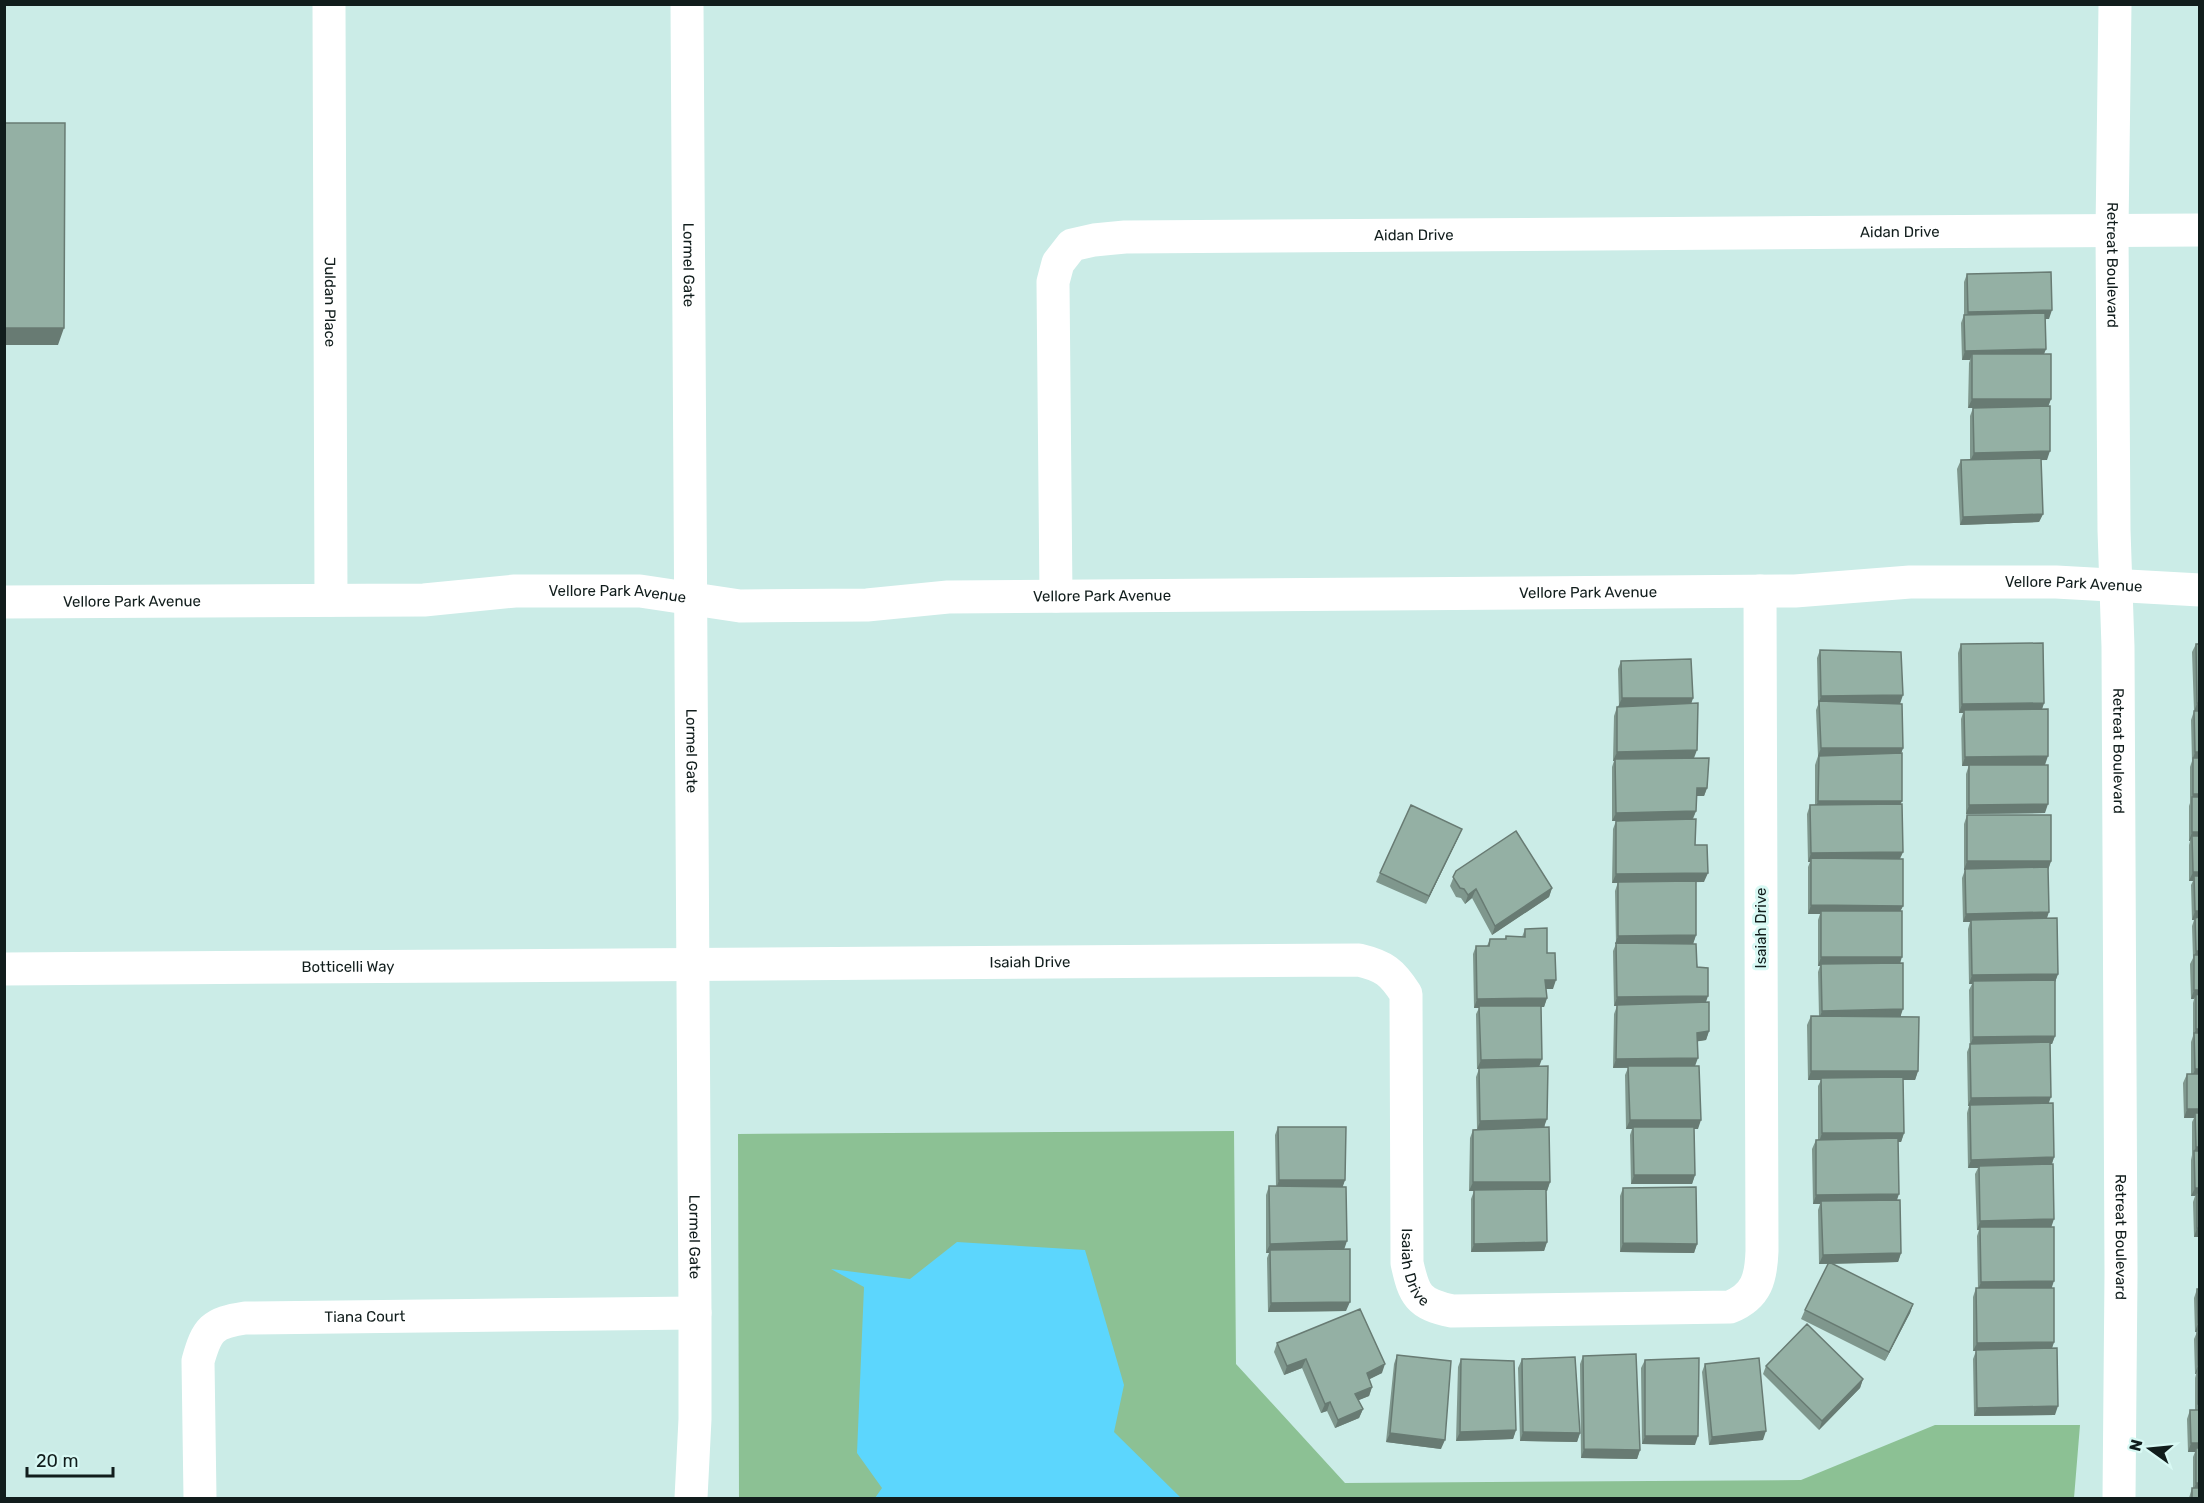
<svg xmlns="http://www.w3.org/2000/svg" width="2204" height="1503" viewBox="0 0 2204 1503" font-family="Rubik,sans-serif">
	<rect width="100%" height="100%" fill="#cbece7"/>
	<path fill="#8cc194" d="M1234,1131L1236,1364L1345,1483L1801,1480L1935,1425H2080L2074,1498H739L738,1134Z"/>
	<path fill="#5cd6fd" d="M957,1242L1085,1250L1124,1385L1114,1432L1181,1498H875L882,1488L857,1453L864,1287L831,1269L910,1279Z"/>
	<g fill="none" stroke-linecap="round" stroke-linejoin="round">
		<g stroke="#fff" stroke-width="33">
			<path id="s1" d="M329,4L331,600"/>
			<path id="s2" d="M687,4L695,1313V1419L691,1498"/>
			<path id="s3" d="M2115,4L2112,231L2114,530L2118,647L2121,1273L2119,1498"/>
			<path id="s4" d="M1056,596L1053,282L1058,263L1072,245L1094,240L1125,237L2200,230"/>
			<path id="s5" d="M4,602L424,600L515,591H640L740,606L867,605L948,597L1795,591L1910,582H2056L2200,590"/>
			<path id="s6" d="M4,969L1359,960C1384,966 1392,972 1406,994L1407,1263C1414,1295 1418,1304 1452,1311L1730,1307C1757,1296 1761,1278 1762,1251L1760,591"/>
			<path id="s7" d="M200,1498L198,1361C207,1329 212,1323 245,1318L695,1313"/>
		</g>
	</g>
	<path fill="#7f978d" d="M1967,274L2049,319H2045L2046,349L2044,354L2051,399L2048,406L2047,460H2041L2043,514L2039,522L1960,525L1957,469L1961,460H1970V416L1973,408H1979H1968L1969,363L1970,360H1962L1961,323L1964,315V282Z
		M1961,644L2044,703L2042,709L2045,765V813L1966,814V774L1969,765L1962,766L1961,719L1963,713H1959L1958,653Z
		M2196,644H2199V1237H2194L2193,1202L2195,1196H2191V1160L2192,1155V1122L2194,1118H2184L2183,1083L2187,1074H2191V1042L2193,1036V1003L2194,999H2191L2190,964L2193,958L2192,926L2194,920H2192L2191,885L2193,881H2189V845L2190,841H2189V806L2190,803V767L2192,761L2191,720L2194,711L2192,652Z
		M1820,650L1900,704L1903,748L1901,753L1902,801L1900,804L1903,852L1900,859L1903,906L1900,911L1901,1017L1918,1071L1915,1080H1903L1904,1133L1901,1142H1898L1897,1200L1901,1253L1898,1262L1833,1264L1913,1304L1910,1313L1885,1361L1801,1319L1805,1310L1828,1264H1819L1818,1210L1820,1204H1813L1812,1149L1816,1140H1818V1086L1821,1080H1808L1807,1025L1811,1016H1819L1818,972L1820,966H1818V920L1820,914H1808V867L1810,862H1808L1807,814L1810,805H1815V765L1818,756L1816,710L1818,705L1817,658Z
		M1621,661L1693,698L1691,704L1694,758L1707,788L1704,796H1696V811L1693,819L1695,845L1704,882H1696V935L1693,944L1705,1002L1709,1031L1706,1040L1698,1041L1695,1066L1698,1129H1694L1695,1175L1692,1184H1631L1630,1135L1632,1129H1626L1625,1075L1628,1068H1613L1614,1014L1617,1006H1614L1613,951L1616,944L1615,891L1618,882L1612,883L1613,829L1616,821H1612V767L1614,761H1613L1614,716L1617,707H1619L1618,669Z
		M1967,815L2051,861L2048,870L2047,918L2058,974L2055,982V1036L2052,1044H2050L2049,1103L2054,1157L2052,1164L2051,1227L2052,1288L2054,1342L2052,1348L2055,1415L1974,1416L1973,1359L1976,1351H1973V1297L1976,1288H1978L1977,1236L1979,1230H1977L1975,1174L1978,1168H1968L1967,1113L1969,1106H1968L1967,1052L1970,1045L1969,990L1972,984H1969L1968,929L1970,922H1963L1962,878L1965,870H1964V824Z
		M1462,829L1458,838L1426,904L1376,882L1380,873Z
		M1456,871L1552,888L1549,897L1492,935L1472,898L1465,904L1461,898L1456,897L1450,886Z
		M1525,929L1547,953L1553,989H1546L1547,998L1544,1007H1541L1539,1066L1550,1182L1547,1191H1546L1547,1242L1544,1251L1471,1252V1199L1474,1191H1469L1470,1138L1473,1130L1477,1129L1476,1077L1479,1069H1477L1476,1014L1479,1008H1474L1473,954L1476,946H1487L1490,939H1505L1506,936L1522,937Z
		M1278,1127L1345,1180L1342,1187L1346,1311L1268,1312L1267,1258L1269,1253H1266V1195L1269,1186H1276L1275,1135Z
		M1623,1188L1697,1244L1694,1253L1620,1252V1196Z
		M2197,1289H2199V1498H2189L2192,1488H2193V1457L2195,1452H2188L2187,1419L2190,1410H2195V1378L2196,1374H2195L2194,1339L2197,1332H2195L2194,1298Z
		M1277,1343L1382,1373L1369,1379L1372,1387L1369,1396L1358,1400L1363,1409L1359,1418L1335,1428L1327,1411L1321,1413L1302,1368L1284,1375L1274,1352Z
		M1397,1355L1441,1449L1386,1442L1394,1364Z
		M1583,1356L1640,1450L1637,1459L1581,1458L1580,1364Z
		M1461,1359L1516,1430L1513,1439L1456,1441L1458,1367Z
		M1522,1359L1580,1433L1577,1442L1520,1441L1518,1368Z
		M1645,1360L1695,1445L1642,1444L1641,1368Z
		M1705,1364L1763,1440L1709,1445L1702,1372Z
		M1766,1366L1863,1379L1860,1388L1819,1430L1763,1374Z"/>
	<path fill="#687b73" d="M2052,310L2049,319L1965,320L1968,312Z
		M4,328H64L58,345H4Z
		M2046,349L2042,358L1972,354L1970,360H1962L1965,351Z
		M1972,399H2051L2048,407L1968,408Z
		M2050,451L2047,460L1970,461L1974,453Z
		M2043,514L2039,522L1960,525L1963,517Z
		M1903,695L1900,704L1819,702L1821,696Z
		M1622,698H1693L1690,707H1618Z
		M2044,703L2041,712L1964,710L1963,713H1959L1962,704Z
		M2197,703H2199V712H2194Z
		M1821,748H1903L1900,757L1818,756Z
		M1697,750L1694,758L1615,759L1614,761H1613L1617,752Z
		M2195,752H2199V761L2193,758L2192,761Z
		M2048,756L2045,765L1962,766L1965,757Z
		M1697,788H1707L1704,796H1694Z
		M2193,794H2199V803L2192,797L2190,803Z
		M1818,801H1902L1898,809L1815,810Z
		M2048,804L2045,813L1966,814L1969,805Z
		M1696,811L1692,820L1612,821L1616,813Z
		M1462,829L1458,838L1426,904L1429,896Z
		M2192,832H2199V841L2192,836L2190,841H2189Z
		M1903,852L1899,860L1811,858L1810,862H1808L1811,853Z
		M1967,861H2051L2048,870H1964Z
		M2193,872H2199V881L2194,876L2193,881H2189Z
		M1708,873L1704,882L1612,883L1616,874Z
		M1552,888L1549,897L1492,935L1495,926Z
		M1476,889L1472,898L1465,904L1468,895Z
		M1811,905L1903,906L1899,914L1821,911L1820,914H1808Z
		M2195,911H2199V920L2195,918L2194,920H2192Z
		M2049,912L2046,921L1971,920L1970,922H1963L1966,914Z
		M1696,935L1693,944H1615L1618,936Z
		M2196,951H2199V960L2194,957Z
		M1821,957H1902L1899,966L1821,964L1820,966H1818Z
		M2058,974L2055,982L1973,981L1972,984H1969L1972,975Z
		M1545,980H1556L1553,989H1542Z
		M2194,990H2199V999L2196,995L2194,999H2191Z
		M1708,996L1705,1005L1614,1006L1617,997Z
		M1547,998L1544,1007L1479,1008V1006V1008H1474L1477,999Z
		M1903,1009L1900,1018L1819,1019L1822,1011Z
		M2196,1029H2199V1038L2194,1035Z
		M1709,1031L1706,1040L1694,1042L1697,1033Z
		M2055,1036L2052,1044L1970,1046L1973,1037Z
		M1698,1058L1695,1066L1613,1068L1616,1059Z
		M1542,1059L1539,1067L1477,1069L1481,1060Z
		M2195,1069H2199V1078H2192Z
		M1811,1071H1918L1915,1080H1821V1078V1080H1808Z
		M2051,1097L2048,1105H1970L1969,1106H1968L1971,1098Z
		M2187,1109H2199V1118L2195,1113L2194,1118H2184Z
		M1547,1119L1544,1127L1477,1130L1480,1121Z
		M1630,1120H1701L1698,1129H1633V1127L1632,1129H1626Z
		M1822,1133H1904L1901,1142H1819Z
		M2196,1147H2199V1156L2194,1151Z
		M2054,1157L2051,1166H1979L1978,1168H1968L1971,1160Z
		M1634,1175H1695L1692,1184H1631Z
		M1279,1180H1345L1342,1189H1276Z
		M1473,1182H1550L1547,1191H1469Z
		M2195,1188H2199V1196L2197,1193L2195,1196H2191Z
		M1899,1194L1896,1203L1821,1201L1820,1204H1813L1816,1195Z
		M2054,1219L2051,1228L1980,1227L1979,1230H1977L1980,1221Z
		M2197,1228H2199V1237H2194Z
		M1347,1241L1344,1250H1270L1269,1253H1266L1270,1244Z
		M1547,1242L1544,1251L1471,1252L1474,1244Z
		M1623,1243L1697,1244L1694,1253L1620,1252Z
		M1901,1253L1898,1262L1819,1264L1823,1255Z
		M2054,1281L2051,1290H1978L1981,1282Z
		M1350,1302L1346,1311L1268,1312L1271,1303Z
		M1913,1304L1910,1313L1885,1361L1889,1352Z
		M2198,1323H2199V1332H2195Z
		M2054,1342L2051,1351H1973L1977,1343Z
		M1306,1359L1302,1368L1284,1375L1287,1366Z
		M1385,1364L1382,1373L1364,1382L1367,1373Z
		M2198,1365H2199V1374L2198,1369L2196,1374H2195Z
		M1863,1379L1860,1388L1819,1430L1822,1421Z
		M1372,1387L1369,1396L1352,1403L1355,1394Z
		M1330,1402L1327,1411L1321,1413L1325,1404Z
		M2058,1406L2055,1415L1974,1416L1977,1408Z
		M1363,1409L1359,1418L1335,1428L1338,1420Z
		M1516,1430L1513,1439L1456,1441L1460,1432Z
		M1766,1431L1763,1440L1709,1445L1712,1437Z
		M1523,1432L1580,1433L1577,1442L1520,1441Z
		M1390,1433L1445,1440L1441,1449L1386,1442Z
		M1645,1436H1698L1695,1445L1642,1444Z
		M2191,1443H2199V1452L2196,1448L2195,1452H2188Z
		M1584,1449L1640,1450L1637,1459L1581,1458Z
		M2196,1483H2199V1492H2193Z"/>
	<path fill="#94b0a4" stroke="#687b73" stroke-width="1.5" d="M4,123H65L64,328H4Z
		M2051,272L2052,310L1968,312L1967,274Z
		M2045,313L2046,349L1965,351L1964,315Z
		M1972,354H2051V399H1972Z
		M2050,406V451L1974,453L1973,408Z
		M2041,458L2043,514L1963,517L1961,460Z
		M2043,643L2044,703L1962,704L1961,644Z
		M2196,644H2199V703H2197Z
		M1820,650L1901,652L1903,695L1821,696Z
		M1691,659L1693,698H1622L1621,661Z
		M4,672L5,743H4Z
		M1819,701L1902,704L1903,748H1821Z
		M1698,703L1697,750L1617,752V707Z
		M2048,709V756L1965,757L1964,710Z
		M2194,711H2199V752H2195Z
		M1902,753V801H1818L1819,756Z
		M1709,758L1707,788H1697L1696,811L1616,813L1615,759Z
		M2193,758H2199V794H2193Z
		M1969,765H2048V804L1969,805Z
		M2192,797H2199V832H2192Z
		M1902,804L1903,852L1811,853L1810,805Z
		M1411,805L1462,829L1429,896L1380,873Z
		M1967,815H2051V861H1967Z
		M1696,819L1695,845H1707L1708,873L1616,874V821Z
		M1516,831L1552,888L1495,926L1476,889L1468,895L1464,889L1460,888L1453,877L1456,871Z
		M2192,836H2199V872H2193Z
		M1811,858L1903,859V906L1811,905Z
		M2048,867L2049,912L1966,914L1965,869Z
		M2194,876H2199V911H2195Z
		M1696,881V935L1618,936V882Z
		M1821,911H1902V957H1821Z
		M2199,917V951H2196L2195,918Z
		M2057,918L2058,974L1972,975L1971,920Z
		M1547,928V953H1555L1556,980H1545L1547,998L1477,999L1476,946H1489L1490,939H1506V936L1525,937V929Z
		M1616,943L1696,944L1697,967L1708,968V996L1617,997Z
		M2194,955H2199V990H2194Z
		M1903,963V1009L1822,1011L1821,964Z
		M2055,980V1036L1973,1037V981Z
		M2199,994V1029H2196V995Z
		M1709,1002V1031L1697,1033L1698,1058L1616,1059L1617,1005Z
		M1479,1006H1541L1542,1059L1481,1060Z
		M1811,1016L1919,1017L1918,1071H1811Z
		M2194,1033H2199V1069H2195Z
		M2050,1042L2051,1097L1971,1098L1970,1044Z
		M1548,1066L1547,1119L1480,1121L1479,1068Z
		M1628,1066H1699L1701,1120H1630Z
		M2187,1074H2199V1109H2187Z
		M1903,1077L1904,1133H1822L1821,1078Z
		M2053,1103L2054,1157L1971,1160L1970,1105Z
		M2195,1113H2199V1147H2196Z
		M1278,1127H1346L1345,1180H1279Z
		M1549,1127L1550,1182H1473V1130Z
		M1633,1127H1694L1695,1175H1634Z
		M1898,1138L1899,1194L1816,1195V1140Z
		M2194,1151H2199V1188H2195Z
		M2053,1164L2054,1219L1980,1221L1979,1166Z
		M1269,1186L1346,1187L1347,1241L1270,1244Z
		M1696,1187L1697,1244L1623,1243V1188Z
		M1546,1189L1547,1242L1474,1244V1190Z
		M2197,1193H2199V1228H2197Z
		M1900,1200L1901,1253L1823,1255L1821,1201Z
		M1980,1227H2054V1281L1981,1282Z
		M1350,1249V1302L1271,1303L1270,1250Z
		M1829,1262L1913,1304L1889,1352L1805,1310Z
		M1976,1288H2054V1342L1977,1343Z
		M2197,1289H2199V1323H2198Z
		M1360,1309L1385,1364L1367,1373L1372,1387L1355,1394L1363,1409L1338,1420L1330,1402L1325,1404L1306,1359L1287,1366L1277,1343Z
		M1807,1324L1863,1379L1822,1421L1766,1366Z
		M2197,1330H2199V1365H2198Z
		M2057,1348L2058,1406L1977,1408L1976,1350Z
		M1636,1354L1640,1450L1584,1449L1583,1356Z
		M1397,1355L1451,1361L1445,1440L1390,1433Z
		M1575,1357L1580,1433L1523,1432L1522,1359Z
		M1699,1358L1698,1436H1645V1360Z
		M1759,1358L1766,1431L1712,1437L1705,1364Z
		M1461,1359L1514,1361L1516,1430L1460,1432Z
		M2198,1369H2199V1404H2198Z
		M2190,1410H2199V1443H2191Z
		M2196,1448H2199V1483H2196Z
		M2192,1488H2199V1498H2192Z"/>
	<g text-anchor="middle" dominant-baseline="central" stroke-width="6" stroke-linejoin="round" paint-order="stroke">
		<g font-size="15" fill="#111d1c" stroke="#d8f9f4">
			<text stroke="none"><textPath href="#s4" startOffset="1185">Aidan Drive</textPath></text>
			<text stroke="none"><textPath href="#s4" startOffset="699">Aidan Drive</textPath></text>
			<text stroke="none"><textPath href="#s2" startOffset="261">Lormel Gate</textPath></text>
			<text stroke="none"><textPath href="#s3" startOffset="261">Retreat Boulevard</textPath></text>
			<text stroke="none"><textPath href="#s1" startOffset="298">Juldan Place</textPath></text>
			<text stroke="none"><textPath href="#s5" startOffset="2072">Vellore Park Avenue</textPath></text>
			<text stroke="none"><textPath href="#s5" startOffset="1586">Vellore Park Avenue</textPath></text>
			<text stroke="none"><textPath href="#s5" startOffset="614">Vellore Park Avenue</textPath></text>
			<text stroke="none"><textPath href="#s5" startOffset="1100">Vellore Park Avenue</textPath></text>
			<text stroke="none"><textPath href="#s5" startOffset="128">Vellore Park Avenue</textPath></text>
			<text stroke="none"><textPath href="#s3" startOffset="747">Retreat Boulevard</textPath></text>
			<text stroke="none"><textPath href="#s2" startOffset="747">Lormel Gate</textPath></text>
			<text transform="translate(1761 928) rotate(-90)">Isaiah Drive</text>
			<text stroke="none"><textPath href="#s6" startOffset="1026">Isaiah Drive</textPath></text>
			<text stroke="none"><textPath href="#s6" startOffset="344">Botticelli Way</textPath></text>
			<text stroke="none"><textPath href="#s3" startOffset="1233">Retreat Boulevard</textPath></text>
			<text stroke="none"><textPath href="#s2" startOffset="1233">Lormel Gate</textPath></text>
			<text stroke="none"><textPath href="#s6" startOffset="1690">Isaiah Drive</textPath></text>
			<text stroke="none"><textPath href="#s7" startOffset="327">Tiana Court</textPath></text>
		</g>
	</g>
	<rect width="2204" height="1503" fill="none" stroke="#111d1c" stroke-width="12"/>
	<g transform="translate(2150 1449) rotate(285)" stroke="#d8f9f4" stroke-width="4.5" paint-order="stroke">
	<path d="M0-4.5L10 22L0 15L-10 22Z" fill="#111d1c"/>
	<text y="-9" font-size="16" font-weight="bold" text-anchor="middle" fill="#111d1c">N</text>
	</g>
	<path d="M27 1467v9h86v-9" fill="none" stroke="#111d1c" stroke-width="3"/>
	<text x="36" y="1467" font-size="18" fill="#111d1c" stroke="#d8f9f4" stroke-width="4.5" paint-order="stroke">20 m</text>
</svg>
